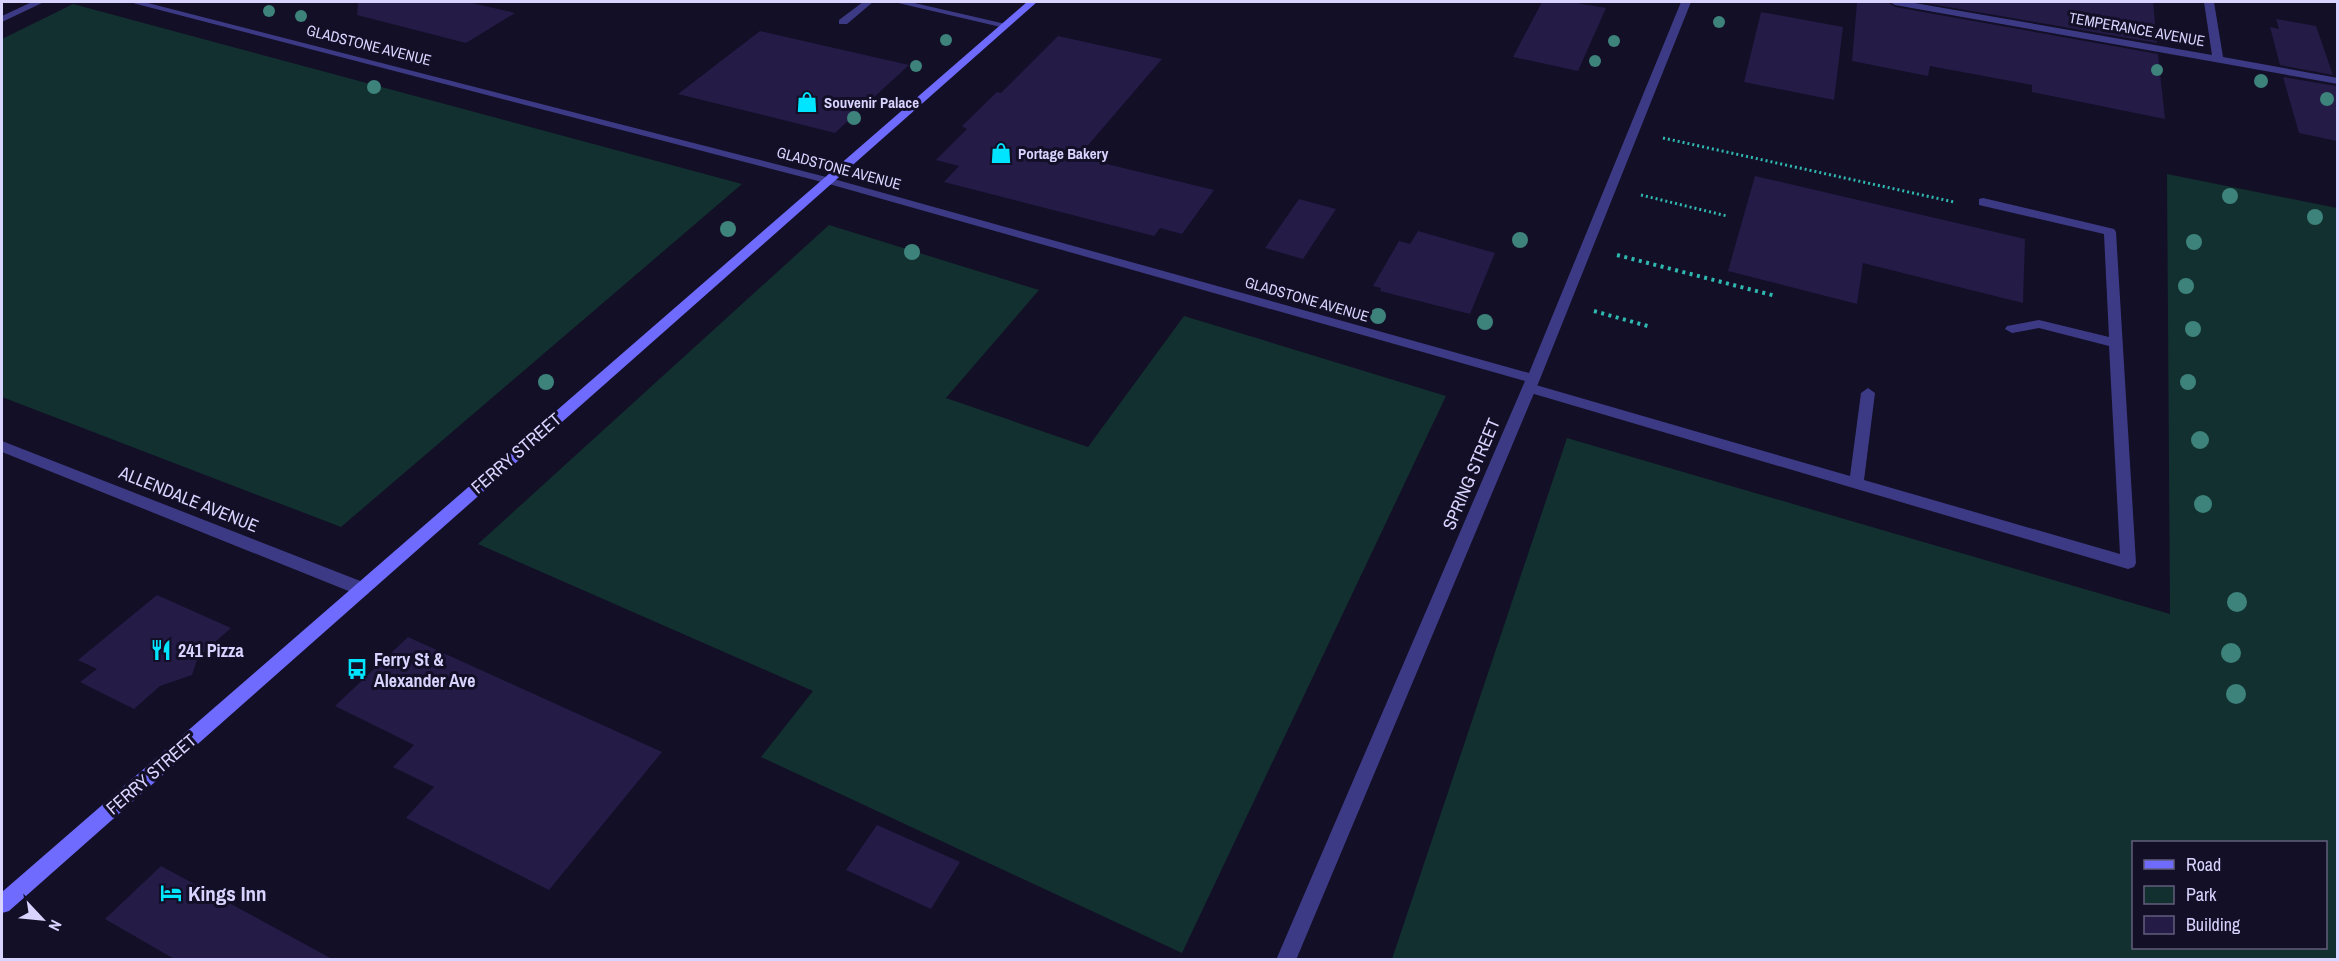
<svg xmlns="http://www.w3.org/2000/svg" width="2339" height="961" viewBox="0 0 2339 961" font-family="'Archivo Narrow',sans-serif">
	<rect width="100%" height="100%" fill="#130f26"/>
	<path fill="#12302f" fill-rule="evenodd" d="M73,4L742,184L341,527L2,397V39Z
		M2167,174L2337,208V959H1392L1567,438L2170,614ZM2326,842V948H2134V842Z
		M829,225L1039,290L946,398L1088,447L1184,316L1446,396L1182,953L761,757L813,691L478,544Z"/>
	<path fill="#241b47" d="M358,2H468L515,13L466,43L357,15Z
		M1542,2H1571L1606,8L1578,71L1513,57Z
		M1857,2H1888L1895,7L2158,54L2165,119L2032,92V85L1930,66L1928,76L1852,61Z
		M1919,2H2153L2157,43Z
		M1761,12L1843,27L1834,100L1744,82Z
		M2276,19L2316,26L2333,75L2280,65L2270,27L2279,29Z
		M760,31L909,65L835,133L678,94Z
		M1058,36L1162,59L1078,157L1214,190L1182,234L1160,228L1154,236L944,182L959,166L936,160L967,129L962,126L997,92L1001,93Z
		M2283,77L2336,86L2337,141L2299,133Z
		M1755,176L2025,239L2023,303L1863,263L1857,304L1728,271Z
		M1299,199L1336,209L1303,259L1265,248Z
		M1418,231L1495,253L1470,314L1380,291L1381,288L1373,286L1399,241L1410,244Z
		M157,595L231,628L198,657L192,675L160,686L134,709L80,682L97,669L78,660Z
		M408,637L662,752L549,890L406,818L434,787L393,767L414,745L335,706Z
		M877,825L960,862L931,909L846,870Z
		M161,866L334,960H176L105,919Z"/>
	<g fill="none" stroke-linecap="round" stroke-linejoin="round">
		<path stroke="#2fb8b0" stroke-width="3" stroke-dasharray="2 3" stroke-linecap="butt" d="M1663,138L1954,202
			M1641,195L1727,216"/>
		<path stroke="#2fb8b0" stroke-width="4" stroke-dasharray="3 4.5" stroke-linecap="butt" d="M1617,255L1776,296
			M1594,311L1651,327"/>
		<path fill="#3d3a85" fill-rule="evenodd" d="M863,2H873L847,24H839V20Z
			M1983,198L2114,229L2116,232L2136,563L2134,567L2128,569L1524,391L1522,388L1529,383L1850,476L1861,393L1868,388L1875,393L1864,480L2120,554L2109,346L2039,328L2012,333L2005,329L2007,326L2039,320L2109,337L2104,234L1979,205V199Z"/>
		<path fill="#3d3a85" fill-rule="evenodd" d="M32,2H44L2,22V16Z
			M129,2H144L830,178L1529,373L1681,2H1691L1540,379L1296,960H1276L1525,381L822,182Z
			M894,2H910L1010,25L1005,28Z
			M1890,2H1909L2212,55L2204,2H2214L2223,57L2338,78V84L1895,5Z
			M2,441L368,584L370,589L368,594L362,595L356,594L2,452Z"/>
		<path fill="#6f6bff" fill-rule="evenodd" d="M1027,2H1037L9,911L2,913V892Z"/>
	</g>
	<g fill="#3d827b">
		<circle cx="269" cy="11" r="6"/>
		<circle cx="301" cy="16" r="6"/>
		<circle cx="1719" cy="22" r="6"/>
		<circle cx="946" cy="40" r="6"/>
		<circle cx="1614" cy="41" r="6"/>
		<circle cx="1595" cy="61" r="6"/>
		<circle cx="916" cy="66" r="6"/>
		<circle cx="2157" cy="70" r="6"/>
		<circle cx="2261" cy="81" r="7"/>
		<circle cx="374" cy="87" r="7"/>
		<circle cx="2327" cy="99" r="7"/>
		<circle cx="854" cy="118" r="7"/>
		<circle cx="2230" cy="196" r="8"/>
		<circle cx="2315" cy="217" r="8"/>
		<circle cx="728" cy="229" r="8"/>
		<circle cx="1520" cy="240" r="8"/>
		<circle cx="2194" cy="242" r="8"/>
		<circle cx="912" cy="252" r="8"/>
		<circle cx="2186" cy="286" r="8"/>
		<circle cx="1378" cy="316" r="8"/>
		<circle cx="1485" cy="322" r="8"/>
		<circle cx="2193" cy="329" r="8"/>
		<circle cx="546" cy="382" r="8"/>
		<circle cx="2188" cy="382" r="8"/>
		<circle cx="2200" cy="440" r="9"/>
		<circle cx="2203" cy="504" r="9"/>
		<circle cx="2237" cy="602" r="10"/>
		<circle cx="2231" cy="653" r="10"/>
		<circle cx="2236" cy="694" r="10"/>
	</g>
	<defs>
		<symbol id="shop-bare" viewBox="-9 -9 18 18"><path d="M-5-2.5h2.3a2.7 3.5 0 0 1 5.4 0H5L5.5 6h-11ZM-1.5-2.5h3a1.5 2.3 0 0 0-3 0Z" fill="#00e5ff" stroke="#130f26" stroke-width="2.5" paint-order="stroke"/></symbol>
		<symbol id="restaurant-bare" viewBox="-9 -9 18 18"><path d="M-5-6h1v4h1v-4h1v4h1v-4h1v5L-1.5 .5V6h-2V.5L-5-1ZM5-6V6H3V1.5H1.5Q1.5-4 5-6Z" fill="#00e5ff" stroke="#130f26" stroke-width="2.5" paint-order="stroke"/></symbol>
		<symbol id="bus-bare" viewBox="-9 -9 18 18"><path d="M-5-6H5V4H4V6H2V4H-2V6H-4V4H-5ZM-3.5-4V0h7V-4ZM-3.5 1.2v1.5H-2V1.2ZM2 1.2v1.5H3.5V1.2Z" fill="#00e5ff" stroke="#130f26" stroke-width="2.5" paint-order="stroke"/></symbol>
		<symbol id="hotel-bare" viewBox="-9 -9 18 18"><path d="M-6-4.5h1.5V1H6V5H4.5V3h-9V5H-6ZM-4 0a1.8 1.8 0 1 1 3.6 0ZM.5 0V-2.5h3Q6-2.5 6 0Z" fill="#00e5ff" stroke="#130f26" stroke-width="2.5" paint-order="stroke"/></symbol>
	</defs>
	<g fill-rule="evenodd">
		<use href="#shop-bare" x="792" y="87" width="30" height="30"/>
		<use href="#shop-bare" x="986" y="138" width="30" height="30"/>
		<use href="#restaurant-bare" x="146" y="635" width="30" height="30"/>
		<use href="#bus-bare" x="342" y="654" width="30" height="30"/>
		<use href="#hotel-bare" x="156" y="878" width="30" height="30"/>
	</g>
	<g text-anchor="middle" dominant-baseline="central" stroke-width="6" stroke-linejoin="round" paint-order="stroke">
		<g font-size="15" fill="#d9d4ff" stroke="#130f26">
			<text transform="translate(2137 29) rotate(10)">TEMPERANCE AVENUE</text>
			<text transform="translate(369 45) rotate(14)">GLADSTONE AVENUE</text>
			<text transform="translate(839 168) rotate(15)">GLADSTONE AVENUE</text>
			<text transform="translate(1307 299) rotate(16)">GLADSTONE AVENUE</text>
		</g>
		<g font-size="15" font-weight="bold" fill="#d9d4ff" stroke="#130f26" text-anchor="start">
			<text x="824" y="102">Souvenir Palace</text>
			<text x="1018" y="153">Portage Bakery</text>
		</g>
		<g font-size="18" fill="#d9d4ff" stroke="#130f26">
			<text transform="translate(516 453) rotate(-41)">FERRY STREET</text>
			<text transform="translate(1471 474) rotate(-67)">SPRING STREET</text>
			<text transform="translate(189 499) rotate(22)">ALLENDALE AVENUE</text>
			<text transform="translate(151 774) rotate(-41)">FERRY STREET</text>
		</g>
		<g font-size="18" font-weight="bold" fill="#d9d4ff" stroke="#130f26" text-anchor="start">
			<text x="178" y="650">241 Pizza</text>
			<text x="374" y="659">Ferry St &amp;<tspan x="374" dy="21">Alexander Ave</tspan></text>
		</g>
		<g font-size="21" font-weight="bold" fill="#d9d4ff" stroke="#130f26" text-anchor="start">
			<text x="188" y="893">Kings Inn</text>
		</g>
	</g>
	<rect width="2339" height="961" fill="none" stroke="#d9d4ff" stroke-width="6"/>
	<rect x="2132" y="841" width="195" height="108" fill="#130f26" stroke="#625e7d" stroke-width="1.5"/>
	<rect x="2144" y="860" width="30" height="9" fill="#6f6bff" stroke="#625e7d" stroke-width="1.5"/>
	<text x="2186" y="871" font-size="18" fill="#d9d4ff">Road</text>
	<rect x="2144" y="886" width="30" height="18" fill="#12302f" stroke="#625e7d" stroke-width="1.5"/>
	<text x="2186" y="901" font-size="18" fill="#d9d4ff">Park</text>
	<rect x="2144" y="916" width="30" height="18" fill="#241b47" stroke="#625e7d" stroke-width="1.5"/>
	<text x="2186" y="931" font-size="18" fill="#d9d4ff">Building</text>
	<g transform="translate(42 919) rotate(116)" stroke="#130f26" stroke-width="4.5" paint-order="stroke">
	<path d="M0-4.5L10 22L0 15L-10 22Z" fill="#d9d4ff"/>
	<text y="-9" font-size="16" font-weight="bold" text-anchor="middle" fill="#d9d4ff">N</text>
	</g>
</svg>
